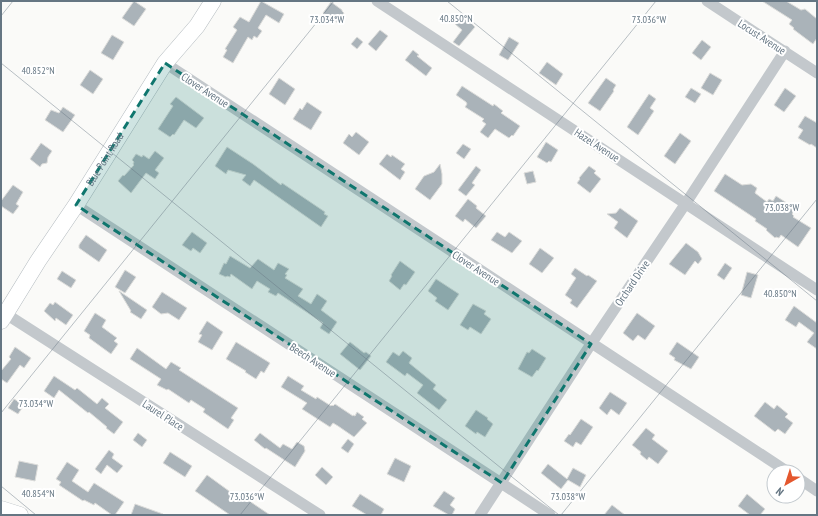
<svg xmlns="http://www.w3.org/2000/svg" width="818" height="516" viewBox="0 0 818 516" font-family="'PT Sans Narrow',sans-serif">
	<rect width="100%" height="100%" fill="#fafaf8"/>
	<path fill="#aab3b9" stroke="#dcdcda" d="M134,1L146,9L134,26L122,18Z
		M261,1L284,14L279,23L266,15L258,28L262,31L257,38L254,36L252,40L248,37L233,63L223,57L227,50L225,49L237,30L233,27L240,17L249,22Z
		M762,1H786L801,10L805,9L817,19V38L813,44L793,29L794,28L789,24L792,20Z
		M331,2L342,10V11L344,13L338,23L323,13Z
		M463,15L473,23L472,24L475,27L459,46L453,42L462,30L455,24Z
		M380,30L388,36L376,51L368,44Z
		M112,35L124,42L113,60L101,53Z
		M357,37L363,42L357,49L351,44Z
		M509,37L519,43L508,60L499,55Z
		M702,40L711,47L701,60L692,53Z
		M413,50L419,55L417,56L432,68L426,76L405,60Z
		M547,62L563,74L556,85L539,73Z
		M90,70L103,79L93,94L80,85Z
		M710,73L722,80L713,95L701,88Z
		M279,78L295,89L285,105L269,94Z
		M606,78L616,85L613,90L614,91L600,111L588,103Z
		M462,86L493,106L494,104L503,111L501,113L520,126L513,136L512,135L509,138L495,129L488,138L480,132L486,124L482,121L484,119L465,107L467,104L466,102L456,95Z
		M691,88L701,94L695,103L685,97Z
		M785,88L796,96L784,112L774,105Z
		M649,94L656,99L650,108L654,111L638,135L627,127Z
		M176,97L204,118L196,128L184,120L174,135L173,134L170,137L158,129L173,106L170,104Z
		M307,102L322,112L311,130L293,119L300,108L302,110Z
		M63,107L75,115L63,132L45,120L51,110L59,113Z
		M805,116L817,123V148L811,144L810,145L798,138L803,130L798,127Z
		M356,132L369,142L359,155L343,143L349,134L352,137Z
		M680,133L691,141L675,164L664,156Z
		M546,142L558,150L551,162L549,161L547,163L537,157Z
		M41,143L52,151L48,157L47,163L42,164L40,167L30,159Z
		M463,144L471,149L464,159L456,153Z
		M227,147L253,164L281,185L282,183L325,212L324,214L328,216L321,227L254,180L250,186L242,180L246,175L228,170L226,174L215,166Z
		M155,151L164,158L155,170L159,173L155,179L146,173L131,193L118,181L123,175L124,176L134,165L133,164L134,162L132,160L136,154L142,157L143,155L149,159Z
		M387,154L391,157L392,155L405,164L401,169L405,172L400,180L379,164Z
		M440,164L442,174V184L430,200L415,189L424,176L434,172Z
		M476,166L481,170L472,183L475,185L466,196L458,190Z
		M589,166L596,171L594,173L601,179L590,193L577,183L580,179L579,178Z
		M533,171L536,182L527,184L524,173Z
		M725,174L742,185L751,184L757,188L755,193L767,202L769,199L773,201L776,196L796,209L792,214L794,216L793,217L811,228L798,247L781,235L779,238L776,237L775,238L766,230L767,229L755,221L756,219L714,191Z
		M13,185L23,192L16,204L19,206L13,214L1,206V201Z
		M468,199L477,206L476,208L486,216L476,228L465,219L463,222L455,216Z
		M620,208L638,221L627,238L614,228L618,222L607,214L616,213Z
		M192,232L207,243L200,253L193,248L191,251L182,245Z
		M497,232L505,237L509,232L522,241L512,253L491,240Z
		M86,235L107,250L99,262L79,248V245Z
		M686,243L698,252L702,259L698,264L695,261L685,275L669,264Z
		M540,248L554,258L542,273L529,264Z
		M230,256L250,268L258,259L274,270L278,263L289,269L285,274L287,275L285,278L303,289L298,296L311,304L317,294L327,301L321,310L337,322L329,334L320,328L323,323L278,293L276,296L268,292L270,289L257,281L252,289L231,274L230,277L227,276L226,277L219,274L224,263L226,264Z
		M400,261L415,272L406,285L404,284L400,290L389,281L392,276L391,275Z
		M725,263L732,268L724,280L717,275Z
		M575,268L587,276L588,275L597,281L577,308L570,303L572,300L565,295L576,278L571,274Z
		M125,270L136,277L125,293L115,287Z
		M62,271L76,280L71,288L57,279Z
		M747,272L758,275L751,298L741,295Z
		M436,279L459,294L448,310L435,301L437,298L428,291Z
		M119,291L147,310L141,319L130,312L131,311Z
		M162,292L187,308L179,320L168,313L161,314L152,307Z
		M55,302L73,315L66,325L56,318L55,321L44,311L50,303L53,305Z
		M473,304L486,311L484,314L491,319L481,334L470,327L468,330L460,325Z
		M794,306L817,323V349L807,342L814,333L799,322L796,327L785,320Z
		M95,313L106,320L102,327L117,338L114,341L118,344L111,354L89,338L90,335L84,331Z
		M637,313L655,326L645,340L638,335L633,341L623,333Z
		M207,321L223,332L212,350L198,342L202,335L199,334Z
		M236,342L270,363L264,373L261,371L256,379L245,372L246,371L226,359Z
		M350,342L364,353L366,352L371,356L360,370L340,354Z
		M677,342L699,357L691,369L674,360L675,358L669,354Z
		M15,347L31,358L24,368L20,365L7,383L1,379V371L11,359L9,357Z
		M137,348L166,369L171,362L181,368L179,370L238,408L231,418L234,420L228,429L203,412L205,409L191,400L189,403L168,389L167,390L157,385L161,379L130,359Z
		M532,349L546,358L538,371L537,370L532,377L518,369L527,352L529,353Z
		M403,351L412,358L409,363L436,385L433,389L447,400L439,410L417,393L423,385L407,373L405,376L386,362L393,352L399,356Z
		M54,376L75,390L77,388L97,404L102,398L109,404L105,408L123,422L114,434L106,428L107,427L89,412L88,413L59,390L54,398L44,391Z
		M288,376L304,386L301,390L316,399L317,397L331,406L332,405L333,406L335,404L353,416V415L355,416L357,412L364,417L362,419L367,423L354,437L338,426L333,423L330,427L302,409L307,403L281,387Z
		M610,392L627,403L619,415L611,409L607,415L599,408Z
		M14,399L24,405L18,414L8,408Z
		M765,402L774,409L777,405L788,414L785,417L793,423L785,434L778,429L775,432L754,416Z
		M476,410L488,418L487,419L493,424L485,437L477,432L476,434L465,426Z
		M581,419L593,427L581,445L576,442L573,447L564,441L569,434L570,435Z
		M646,428L655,435L652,439L668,451L658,464L649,457L647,460L640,454L641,452L632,445Z
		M138,433L147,440L142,447L133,440Z
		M260,433L280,448L283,444L292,449L297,442L304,446L305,451L295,467L266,448L265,449L254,440Z
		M348,439L354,444L348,453L341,448Z
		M109,450L114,454L112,458L123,466L117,473L107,465L101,474L95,469Z
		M170,452L192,466L185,477L163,463Z
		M395,458L411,466L404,482L387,474Z
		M19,461L38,465L35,481L15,477Z
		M67,462L79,470L72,481L88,492L94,483L124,502L115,515H112L95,503L94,505L84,500L83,501L59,485L61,482L56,479Z
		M548,464L567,479L573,468L586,475L580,487L568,480L561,489L541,473Z
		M322,467L333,477L326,485L315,475Z
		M207,475L240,499L242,496L270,515H230L195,491Z
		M444,491L455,498L450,505L455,509L452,515H449L433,506Z
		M360,494L384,509L381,515H367L352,506Z
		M747,494L765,509L760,515H750L738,506Z
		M135,504L163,514L162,515H131Z
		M612,505L625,515H604Z"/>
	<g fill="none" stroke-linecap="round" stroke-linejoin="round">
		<defs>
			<g id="secondary">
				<path id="s1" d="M1,321L38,261L76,205L165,63L197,26L213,1"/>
				<path d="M1,509L20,515"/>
			</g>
		</defs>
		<use href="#secondary" stroke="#b3babf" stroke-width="17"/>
		<path stroke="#c3c8cc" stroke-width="11" d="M377,1L817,290
			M707,1L817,73
			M165,63L788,472
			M76,205L550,515
			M6,314L320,515
			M798,478L817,491
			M480,515L591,344L686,203L785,51"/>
		<use href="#secondary" stroke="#fff" stroke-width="16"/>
	</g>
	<path fill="#0f766e" fill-opacity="0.2" stroke="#0f766e" stroke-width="3" stroke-dasharray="8 5" stroke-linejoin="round" d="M165,63L591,344L502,483L76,205Z"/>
	<path fill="none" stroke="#657683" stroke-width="1" stroke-opacity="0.45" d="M447,1L817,301M1,16L13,1M1,63L559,515M1,413L334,1M1,486L36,515M240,515L656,1M561,515L817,199"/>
	<g text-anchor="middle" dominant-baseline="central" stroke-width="4" stroke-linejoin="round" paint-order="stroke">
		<g font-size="11" fill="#657683" stroke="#fff">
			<text transform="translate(762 37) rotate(33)">Locust Avenue</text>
			<text transform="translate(205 90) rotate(33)">Clover Avenue</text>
			<text transform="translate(597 145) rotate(33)">Hazel Avenue</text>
			<text stroke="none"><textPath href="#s1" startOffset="192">Blue Point Road</textPath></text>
			<text transform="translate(476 268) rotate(33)">Clover Avenue</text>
			<text transform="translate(632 283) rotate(-56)">Orchard Drive</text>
			<text transform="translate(313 360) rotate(33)">Beech Avenue</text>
			<text transform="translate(163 415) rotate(33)">Laurel Place</text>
		</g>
	</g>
	<g font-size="10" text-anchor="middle" fill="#657683" stroke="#fff" stroke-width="4" stroke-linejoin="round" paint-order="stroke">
		<text x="456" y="22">40.850°N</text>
		<text x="327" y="23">73.034°W</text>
		<text x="649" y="23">73.036°W</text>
		<text x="38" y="74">40.852°N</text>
		<text x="782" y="211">73.038°W</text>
		<text x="780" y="297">40.850°N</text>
		<text x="36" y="407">73.034°W</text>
		<text x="38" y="497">40.854°N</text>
		<text x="247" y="500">73.036°W</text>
		<text x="568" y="500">73.038°W</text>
	</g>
	<rect width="818" height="516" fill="none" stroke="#657683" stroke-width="4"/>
	<g transform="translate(786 484) rotate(219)"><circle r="19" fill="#ffffff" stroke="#c1c8cd"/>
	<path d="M0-3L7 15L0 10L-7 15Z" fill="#e4572e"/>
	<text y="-6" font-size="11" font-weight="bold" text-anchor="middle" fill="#657683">N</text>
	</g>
</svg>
